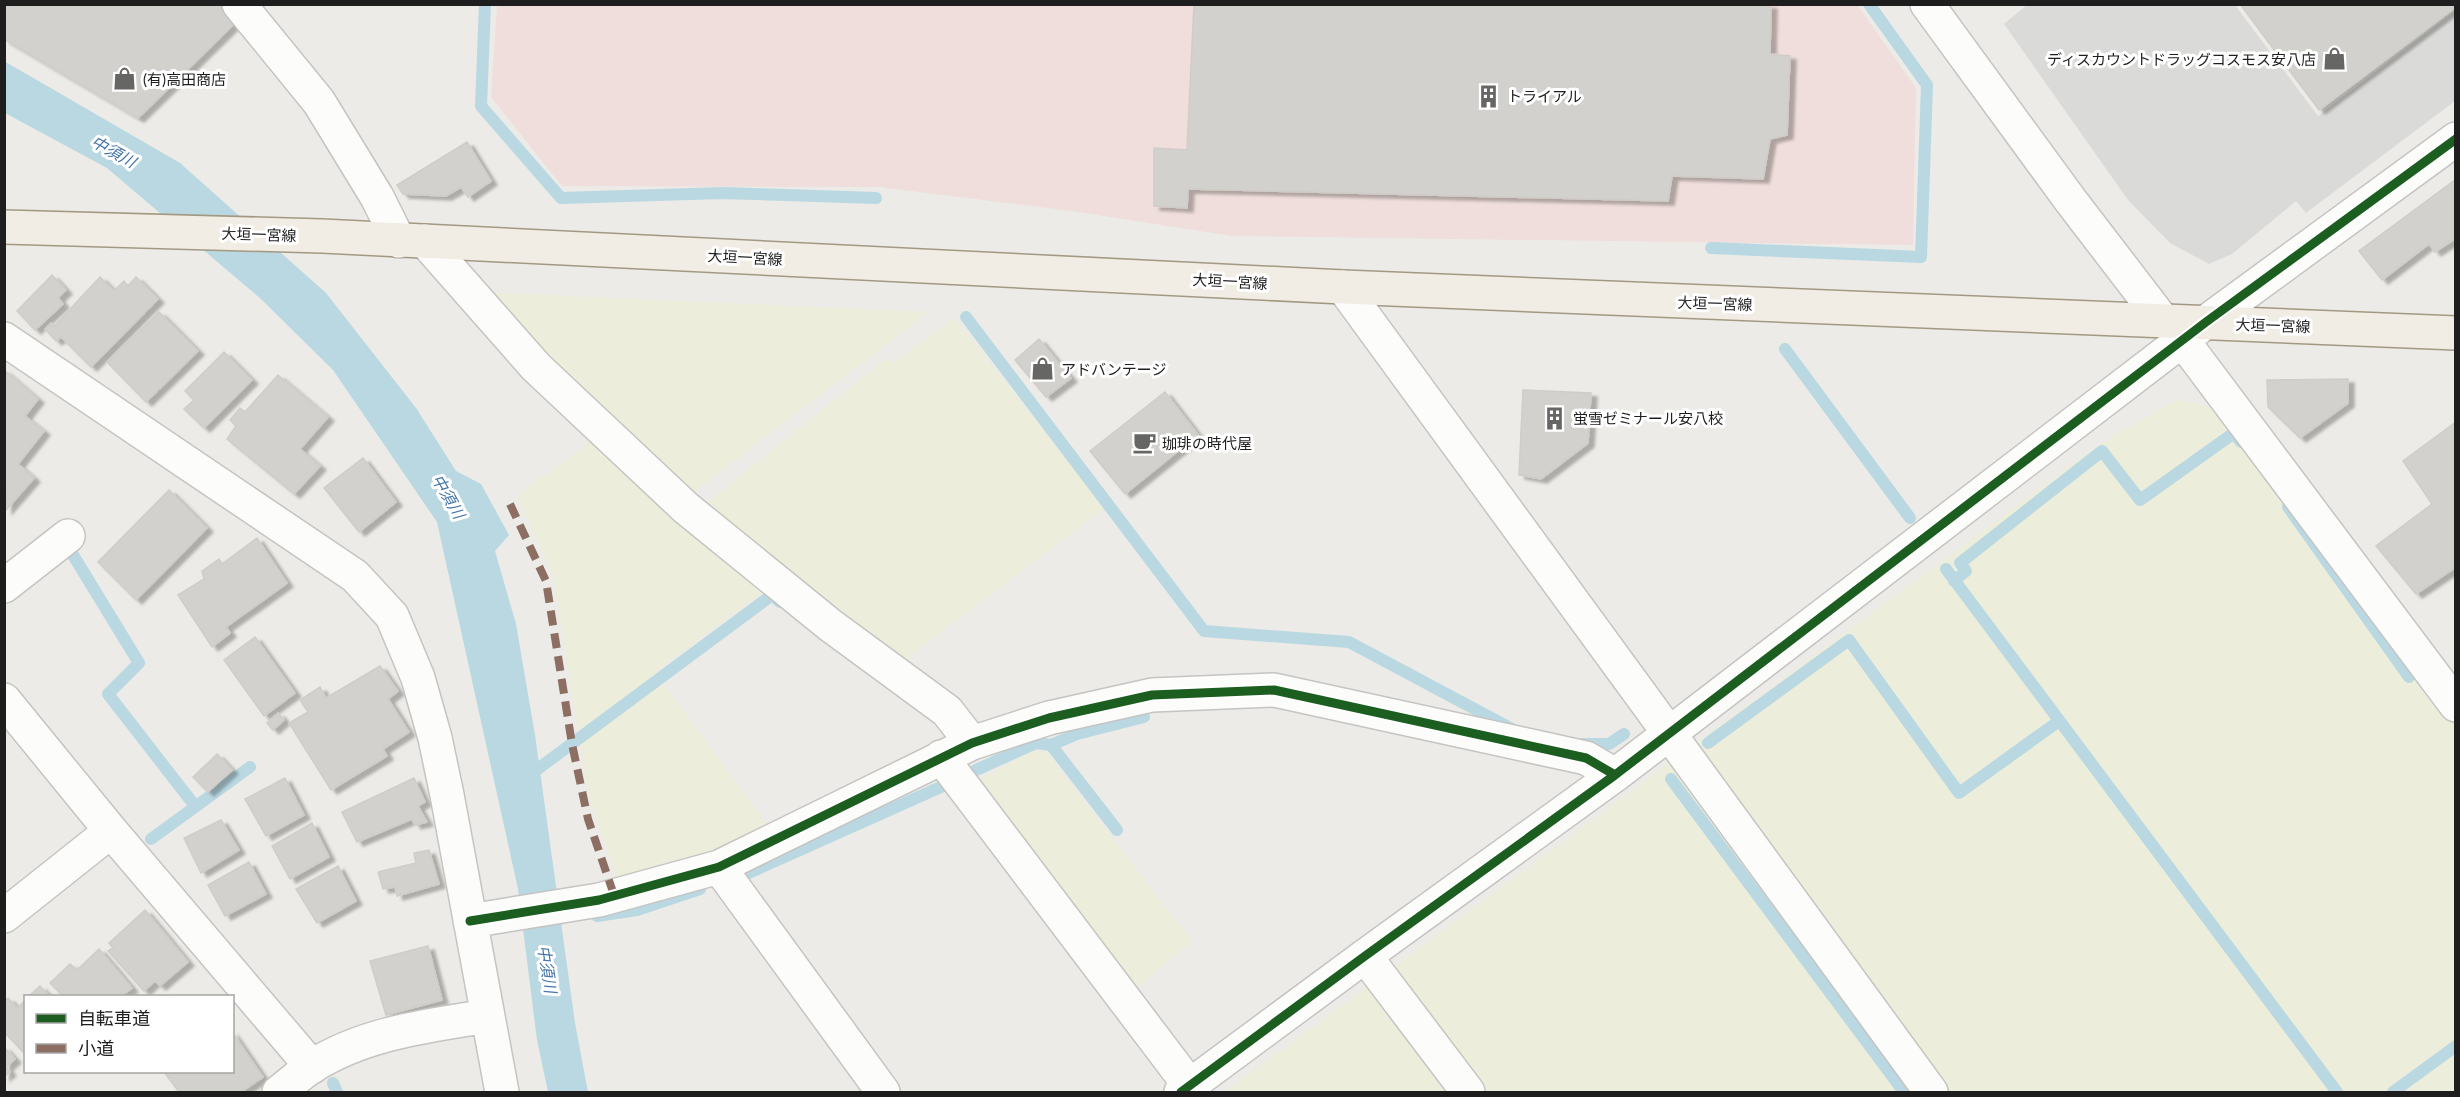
<svg xmlns="http://www.w3.org/2000/svg" width="2460" height="1097" viewBox="0 0 2460 1097" font-family="Lato,'Noto Sans JP',sans-serif">
	<defs>
		<filter id="shadow"><feDropShadow dx="6" dy="4" stdDeviation="1.5" flood-color="#0004"/></filter>
	</defs>
	<rect width="100%" height="100%" fill="#ecebe7"/>
	<path fill="#efdedb" d="M497,5H1857L1916,88L1913,245L1232,236L1072,211L879,187L562,186L491,97Z"/>
	<path fill="#dadad8" d="M2028,4L2235,5L2318,116L2455,11V101L2306,213L2296,201L2232,254L2209,264L2170,243L2128,200L2004,24Z"/>
	<path fill="#ecedda" d="M481,292L929,312L686,498Z
		M954,318L1105,508L899,664L700,508L887,358L894,363Z
		M2176,400L2214,407L2455,726V1092H1225L2099,445Z
		M594,439L766,590L655,672L766,823L688,863L620,887L588,791L553,574L517,496Z
		M1032,751L1046,752L1192,941L1131,993L977,781Z"/>
	<path fill="#b9d8e1" d="M4,61L180,163L326,293L416,408L456,471L481,484L509,535L495,551L516,624L535,735L575,1023L588,1092H548L537,1040L518,889L437,522L333,370L261,299L107,168L5,113Z"/>
	<g fill="none" stroke-linecap="round" stroke-linejoin="round">
		<path stroke="#b9d8e1" stroke-width="12" d="M485,4L481,106L561,198L723,193L876,198
			M1711,248L1921,257L1927,85L1869,4
			M966,317L1204,631L1349,642L1514,730
			M1785,349L1910,518
			M2288,507L2409,677
			M73,555L139,663L108,694L195,806
			M1946,569L2337,1092
			M1954,581L1966,571L1960,563L2102,451L2140,500L2234,433L2241,442
			M1708,743L1849,640L1959,793L2059,721
			M1581,744H1609L1624,734
			M1051,745L1077,734L1144,717
			M976,770L1036,743L1051,745L1117,830
			M527,777L772,595L780,602
			M1671,779L1904,1092
			M151,839L250,767
			M744,875L943,786
			M597,916L637,910L700,889
			M333,1083L337,1092
			M2393,1092L2456,1046"/>
	</g>
	<path fill="#d3d1ce" stroke="#d0cdc8" stroke-width="1.5" filter="url(#shadow)" d="M4,4H219L235,23L138,118L4,39Z
		M1194,4L1771,5L1770,54L1790,56L1787,135L1770,139L1763,179L1672,176L1668,201L1188,189L1187,208L1154,206V148L1187,150Z
		M2240,4H2456V7L2319,110Z
		M467,142L491,181L468,197L461,187L446,196L403,194L397,185Z
		M2455,180L2456,238L2435,252L2429,244L2382,280L2359,251Z
		M52,275L66,290L58,298L63,304L35,330L17,311Z
		M100,277L114,291L124,281L128,286L136,277L158,299L91,367L61,337L56,341L45,329L51,323L54,326Z
		M159,312L198,351L146,402L107,362Z
		M1039,339L1071,378L1046,397L1015,360Z
		M224,352L252,380L204,428L184,409L194,400L185,391Z
		M4,370L38,399L25,416L44,431L18,464L34,478L6,510Z
		M278,375L328,417L300,449L320,466L294,494L227,439L236,426L230,420L240,408L245,412Z
		M2348,379V403L2300,438L2268,407L2267,380Z
		M1523,390L1591,393L1588,443L1541,479L1519,475Z
		M1165,392L1198,435L1125,494L1090,451Z
		M2456,422V567L2416,594L2376,546L2432,504L2403,461Z
		M363,458L396,502L359,532L324,488Z
		M169,490L207,528L136,600L98,562Z
		M257,538L287,583L226,627L230,633L212,647L178,595L204,579L202,571L219,559L222,564Z
		M255,637L295,693L264,716L224,660Z
		M380,666L398,691L388,699L409,732L383,749L387,756L331,790L289,723L308,712L300,700L320,687L326,698Z
		M278,713L284,720L273,730L267,723Z
		M217,754L232,770L208,792L193,777Z
		M285,778L304,815L266,836L245,799Z
		M414,778L425,802L418,806L427,822L415,825L412,819L357,842L342,812Z
		M221,820L239,850L201,873L184,838Z
		M312,823L329,857L290,879L272,846Z
		M429,850L439,884L397,896L395,887L383,889L378,872L416,863L414,853Z
		M249,862L266,894L225,916L208,885Z
		M338,866L356,901L317,923L296,889Z
		M145,910L188,962L160,986L155,981L144,991L108,951L113,948L109,943Z
		M428,946L442,1000L386,1015L370,961Z
		M99,949L132,988L121,996H63L50,983L70,964L77,970Z
		M40,986L49,996H29Z
		M8,998L17,1008L26,1000V1055L4,1032V1001Z
		M232,1032L263,1077L241,1092H179L164,1072H232Z
		M4,1047L15,1059L6,1067L10,1072L4,1077Z"/>
	<g fill="none" stroke-linecap="round" stroke-linejoin="round">
		<defs>
			<path id="minor" d="M239,4L319,102L377,197L399,241
				M1927,4L2071,201L2163,321
				M425,241L536,367L686,508L830,625L947,711L972,743
				M1343,287L1931,1092
				M4,339L355,576L392,616L418,678L435,738L447,795L502,1092
				M2183,341L2456,705
				M4,586L68,536
				M4,700L111,831L312,1067
				M941,757L1190,1086
				M719,867L883,1092
				M4,916L111,831
				M470,921L599,900L719,867L972,743L1049,718L1152,695L1274,690L1586,758L1615,775
				M1365,956L1468,1092
				M279,1092C290,1084 300,1074 311,1067C364,1033 426,1026 487,1016
				M1181,1092L1365,956L1615,775L2206,322L2456,139"/>
			<path id="major" d="M4,227L322,236L1343,287L2456,333"/>
		</defs>
		<use href="#minor" stroke="#c5c4c3" stroke-width="36"/>
		<use href="#major" stroke="#a39983" stroke-width="36"/>
		<use href="#minor" stroke="#fcfcfb" stroke-width="33"/>
		<use href="#major" stroke="#f1ece4" stroke-width="33"/>
		<path stroke="#8d6e63" stroke-width="8" stroke-dasharray="15 8" stroke-linecap="butt" d="M510,504L546,581L572,744L588,819L614,895"/>
		<defs>
			<path id="cycleway" d="M470,921L599,900L719,867L972,743L1049,718L1152,695L1274,690L1586,758L1615,775
				M1181,1092L1365,956L1615,775L2206,322L2456,139"/>
		</defs>
		<use href="#cycleway" stroke="#fff" stroke-width="13"/>
		<use href="#cycleway" stroke="#1b5e20" stroke-width="9"/>
	</g>
	<defs>
		<symbol id="shop-bare" viewBox="-9 -9 18 18"><path d="M-5-2.5h2.3a2.7 3.5 0 0 1 5.4 0H5L5.5 6h-11ZM-1.5-2.5h3a1.5 2.3 0 0 0-3 0Z" fill="#666664" stroke="#fff" stroke-width="2.5" paint-order="stroke"/></symbol>
		<symbol id="building-bare" viewBox="-9 -9 18 18"><path d="M-4-6H4V6H1V3H-1V6H-4ZM-2.5-4.3h1.7v1.8h-1.7ZM.8-4.3h1.7v1.8H.8ZM-2.5-1h1.7V.8h-1.7ZM.8-1h1.7V.8H.8Z" fill="#666664" stroke="#fff" stroke-width="2.5" paint-order="stroke"/></symbol>
		<symbol id="cafe-bare" viewBox="-9 -9 18 18"><path d="M-5.5-4.5H6V0H3Q3 3.5 0 3.5H-2.5Q-5.5 3.5-5.5 0ZM3-3.2v2h1.7v-2ZM-6 4.5H4V6H-6Z" fill="#666664" stroke="#fff" stroke-width="2.5" paint-order="stroke"/></symbol>
	</defs>
	<g fill-rule="evenodd">
		<use href="#shop-bare" x="2318" y="42" width="33" height="33"/>
		<use href="#shop-bare" x="108" y="62" width="33" height="33"/>
		<use href="#building-bare" x="1472" y="80" width="33" height="33"/>
		<use href="#shop-bare" x="1026" y="352" width="33" height="33"/>
		<use href="#building-bare" x="1538" y="402" width="33" height="33"/>
		<use href="#cafe-bare" x="1128" y="426" width="33" height="33"/>
	</g>
	<g text-anchor="middle" dominant-baseline="central" stroke-width="6" stroke-linejoin="round" paint-order="stroke">
		<g font-size="15" fill="#1e1e1e" stroke="#fff" text-anchor="start">
			<text x="2316" y="59" text-anchor="end">ディスカウントドラッグコスモス安八店</text>
			<text x="143" y="79">(有)高田商店</text>
			<text x="1507" y="96">トライアル</text>
			<text x="1061" y="369">アドバンテージ</text>
			<text x="1573" y="418">蛍雪ゼミナール安八校</text>
			<text x="1162" y="443">珈琲の時代屋</text>
		</g>
		<g font-size="15" fill="#1e1e1e" stroke="#fff">
			<text transform="translate(259 234) rotate(2)">大垣一宮線</text>
			<text transform="translate(745 257) rotate(3)">大垣一宮線</text>
			<text transform="translate(1230 281) rotate(3)">大垣一宮線</text>
			<text transform="translate(1715 303) rotate(2)">大垣一宮線</text>
			<text transform="translate(2273 325) rotate(2)">大垣一宮線</text>
		</g>
		<g font-size="16" font-style="italic" fill="#4475a9" stroke="#fff">
			<text transform="translate(114 151) rotate(29)">中須川</text>
			<text transform="translate(449 496) rotate(60)">中須川</text>
			<text transform="translate(548 969) rotate(81)">中須川</text>
		</g>
	</g>
	<rect width="2460" height="1097" fill="none" stroke="#1e1e1e" stroke-width="12"/>
	<rect x="24" y="995" width="210" height="78" fill="#ffffff" stroke="#a5a5a5" stroke-width="1.5"/>
	<rect x="36" y="1014" width="30" height="9" fill="#1b5e20" stroke="#a5a5a5" stroke-width="1.5"/>
	<text x="78" y="1025" font-size="18" fill="#1e1e1e">自転車道</text>
	<rect x="36" y="1044" width="30" height="9" fill="#8d6e63" stroke="#a5a5a5" stroke-width="1.5"/>
	<text x="78" y="1055" font-size="18" fill="#1e1e1e">小道</text>
</svg>
